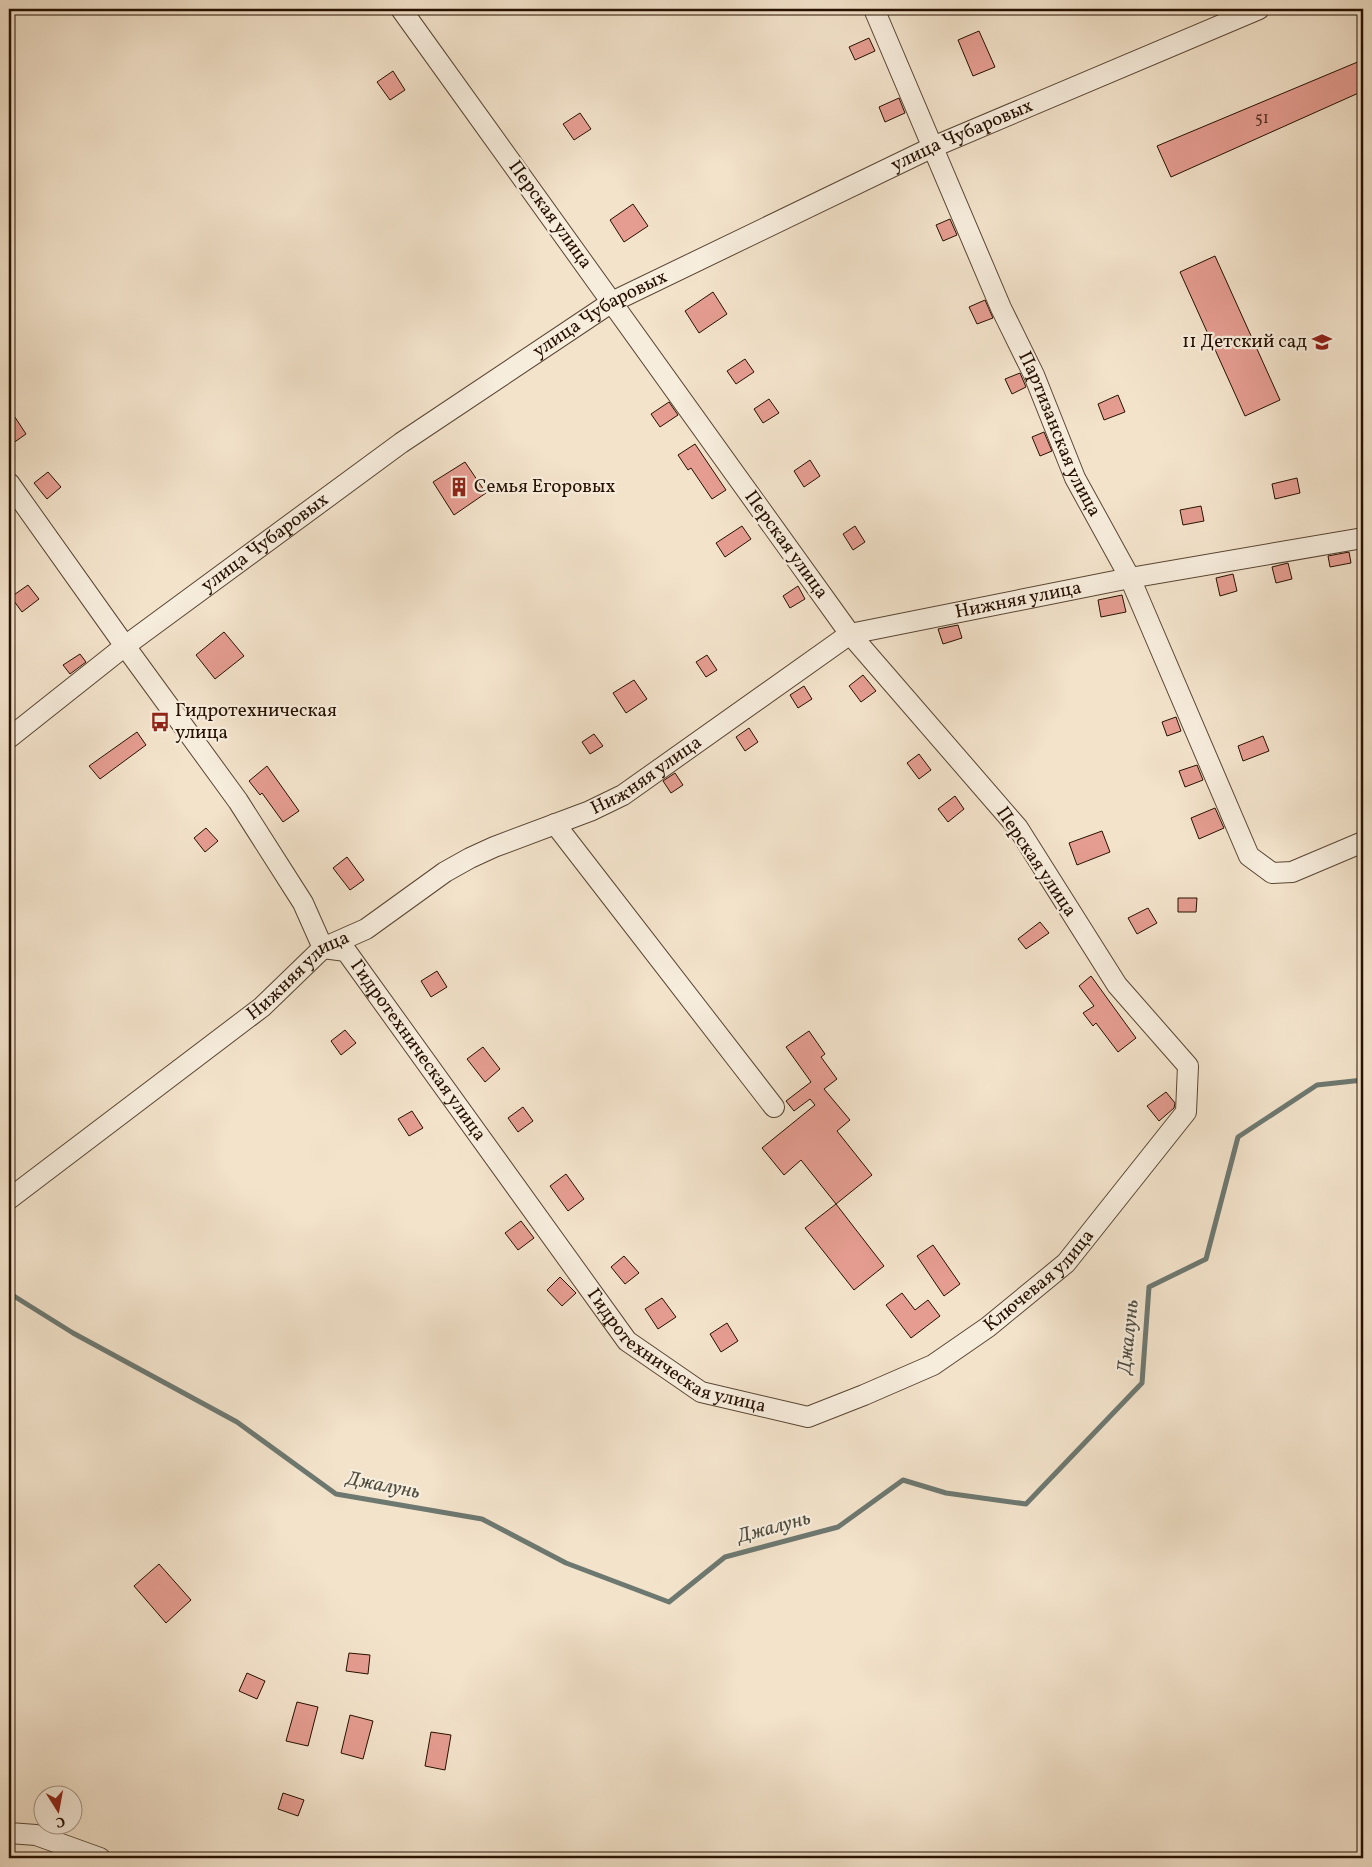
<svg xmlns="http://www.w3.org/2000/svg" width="1372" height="1867" viewBox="0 0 1372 1867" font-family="Vollkorn,serif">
	<rect width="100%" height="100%" fill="#f3e3cb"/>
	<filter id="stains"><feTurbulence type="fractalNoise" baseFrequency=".004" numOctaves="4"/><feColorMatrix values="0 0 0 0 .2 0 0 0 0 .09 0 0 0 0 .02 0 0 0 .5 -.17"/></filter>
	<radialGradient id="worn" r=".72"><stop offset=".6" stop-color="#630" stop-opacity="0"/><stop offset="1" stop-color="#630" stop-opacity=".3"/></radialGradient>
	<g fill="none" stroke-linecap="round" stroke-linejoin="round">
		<path stroke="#6d7870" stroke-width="5" d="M9,1293L73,1333L237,1422L336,1494L482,1519L566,1563L669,1602L725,1557L838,1527L903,1480L946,1493L1026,1504L1142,1383L1149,1287L1206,1259L1238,1137L1317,1085L1363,1080"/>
	</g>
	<path fill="#e59d91" stroke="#261000" d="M979,31L995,67L973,76L958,40Z
		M869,38L875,51L855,60L849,47Z
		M1360,61L1363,71V91L1171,177L1157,146Z
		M393,71L405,90L390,100L377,82Z
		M899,98L905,113L885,122L879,107Z
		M580,113L591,129L574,140L563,124Z
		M633,204L648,226L624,242L610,220Z
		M950,219L957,235L943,241L936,225Z
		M1215,256L1280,400L1245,416L1180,272Z
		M713,292L727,314L699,333L685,311Z
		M985,300L993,318L977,324L969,307Z
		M745,359L754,372L736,384L727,371Z
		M1020,373L1026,387L1012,394L1005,379Z
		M1118,395L1125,412L1104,420L1098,404Z
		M769,399L779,413L763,423L754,409Z
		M669,402L678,415L660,427L651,414Z
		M9,408L26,434L9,446Z
		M1044,432L1052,451L1040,456L1032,437Z
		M695,444L726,490L712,499L691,468L688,470L678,455Z
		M810,460L820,476L804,487L794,471Z
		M465,462L486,493L454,515L433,482Z
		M48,472L61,487L47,499L34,483Z
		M1297,478L1300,493L1275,499L1272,484Z
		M1201,506L1204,521L1183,525L1180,510Z
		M742,526L751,539L725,557L716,543Z
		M855,526L865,542L853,550L843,534Z
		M1349,552L1351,563L1330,567L1328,556Z
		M1288,563L1292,579L1276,583L1272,567Z
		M1233,574L1237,591L1220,596L1216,578Z
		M28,585L39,599L22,612L11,597Z
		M798,586L805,599L790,608L783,596Z
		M1122,595L1126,612L1101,617L1098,600Z
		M958,625L962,638L943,644L938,629Z
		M224,632L244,656L215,679L196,655Z
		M80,654L86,662L70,674L63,665Z
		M707,655L717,670L706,677L696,662Z
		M863,675L876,691L861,702L849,686Z
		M634,680L647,699L626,713L613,693Z
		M804,686L812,699L798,708L790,695Z
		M1176,717L1181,731L1167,736L1162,722Z
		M749,728L758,742L745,751L736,737Z
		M137,732L146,745L100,779L89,766Z
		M594,734L603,746L590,754L582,742Z
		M1263,736L1269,751L1243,761L1238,746Z
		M919,754L931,770L919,779L907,763Z
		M1197,765L1203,780L1185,787L1179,771Z
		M267,766L299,811L283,822L262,793L260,795L249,781Z
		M675,773L683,785L671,793L663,781Z
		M955,796L964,809L948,822L938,809Z
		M1215,808L1224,828L1199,839L1191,818Z
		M206,828L218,841L205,852L194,838Z
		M1102,831L1110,852L1077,865L1069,843Z
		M347,857L364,880L350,890L333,868Z
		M1178,898H1197L1196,912H1178Z
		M1148,908L1157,923L1137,934L1128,918Z
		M1040,922L1049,933L1026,949L1018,939Z
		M437,971L447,987L431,997L421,981Z
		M1091,976L1136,1038L1118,1052L1096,1023L1093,1026L1083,1013L1094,1006L1079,986Z
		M345,1030L356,1043L341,1055L331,1041Z
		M809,1031L825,1054L821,1057L837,1079L824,1089L850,1120L837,1131L872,1175L836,1204L801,1160L784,1175L762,1148L815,1105L810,1099L794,1111L786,1101L811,1082L786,1047Z
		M483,1047L500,1069L485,1082L467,1059Z
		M1166,1092L1175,1103L1174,1108L1159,1121L1147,1106Z
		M523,1107L533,1121L518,1132L508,1118Z
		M412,1111L423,1128L409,1136L398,1119Z
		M566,1174L584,1199L568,1211L550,1186Z
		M836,1204L884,1266L854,1290L805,1228Z
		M521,1221L534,1238L518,1250L505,1233Z
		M933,1245L960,1284L944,1296L917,1256Z
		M624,1256L639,1273L625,1284L611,1267Z
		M560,1277L576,1293L562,1306L547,1290Z
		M902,1293L915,1310L928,1300L940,1316L911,1338L886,1305Z
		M662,1298L676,1317L658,1329L645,1309Z
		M727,1323L738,1341L721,1352L710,1334Z
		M159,1564L191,1600L166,1623L134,1586Z
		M349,1653L370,1655L368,1674L346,1671Z
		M247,1673L265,1681L257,1699L239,1691Z
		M297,1702L318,1707L308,1746L286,1741Z
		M350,1715L373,1721L363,1759L341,1753Z
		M431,1732L451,1735L445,1770L425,1766Z
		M283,1793L304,1800L298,1816L278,1809Z"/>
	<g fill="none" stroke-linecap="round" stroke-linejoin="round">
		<defs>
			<g id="minor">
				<path id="s1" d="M874,9L1001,308L1034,375L1075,478L1130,578L1249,856L1272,873L1292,872L1363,842"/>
				<path d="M9,483L125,646L238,801L303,903L323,948"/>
				<path id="s2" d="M9,738L125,646L401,443L612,302L933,147L1259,9"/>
				<path d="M555,824L774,1107"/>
				<path id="s3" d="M323,948L346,951L627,1341L701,1392L808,1417L864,1395L933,1365L988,1327L1066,1263L1186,1112L1188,1066L1117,985L1018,828L850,634L401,9"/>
				<path id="s4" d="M9,1199L262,1007L323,948L366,929L445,872L470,858L494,847L590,811L623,795L850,634L1130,578L1363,538"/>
				<path d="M9,1833L36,1835L100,1858"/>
			</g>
		</defs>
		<use href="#minor" stroke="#594533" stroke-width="22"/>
		<use href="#minor" stroke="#f7eddd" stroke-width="20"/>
	</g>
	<defs>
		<symbol id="school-bare" viewBox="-9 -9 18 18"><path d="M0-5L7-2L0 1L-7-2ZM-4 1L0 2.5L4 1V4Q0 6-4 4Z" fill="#8f2418" stroke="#f7eddd" stroke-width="2.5" paint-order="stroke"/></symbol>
		<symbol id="building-bare" viewBox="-9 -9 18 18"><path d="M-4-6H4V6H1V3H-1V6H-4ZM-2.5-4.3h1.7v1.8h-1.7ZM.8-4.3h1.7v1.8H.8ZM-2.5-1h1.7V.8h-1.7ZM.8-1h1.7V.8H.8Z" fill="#8f2418" stroke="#f7eddd" stroke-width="2.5" paint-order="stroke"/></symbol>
		<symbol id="bus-bare" viewBox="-9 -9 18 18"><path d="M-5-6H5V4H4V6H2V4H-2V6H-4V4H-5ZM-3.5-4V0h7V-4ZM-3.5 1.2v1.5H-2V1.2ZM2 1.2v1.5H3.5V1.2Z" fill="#8f2418" stroke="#f7eddd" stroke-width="2.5" paint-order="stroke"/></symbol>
	</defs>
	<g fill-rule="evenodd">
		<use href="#school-bare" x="1308" y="328" width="28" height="28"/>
		<use href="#building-bare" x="445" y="473" width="28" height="28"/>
		<use href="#bus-bare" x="146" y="708" width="28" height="28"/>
	</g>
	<g text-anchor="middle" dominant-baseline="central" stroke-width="4.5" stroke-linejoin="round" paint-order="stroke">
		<g font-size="16" fill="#563324">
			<text x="1262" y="119">51</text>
		</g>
		<g font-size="19" fill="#261000" stroke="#f7eddd">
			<text stroke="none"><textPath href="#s2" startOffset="1132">улица Чубаровых</textPath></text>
			<text transform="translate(550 215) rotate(54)">Перская улица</text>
			<text stroke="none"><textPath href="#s2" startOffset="728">улица Чубаровых</textPath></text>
			<text stroke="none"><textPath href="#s1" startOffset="464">Партизанская улица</textPath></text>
			<text stroke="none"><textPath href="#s2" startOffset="322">улица Чубаровых</textPath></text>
			<text transform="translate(786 545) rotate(54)">Перская улица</text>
			<text stroke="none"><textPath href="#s4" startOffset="1191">Нижняя улица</textPath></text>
			<text stroke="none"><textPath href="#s4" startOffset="771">Нижняя улица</textPath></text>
			<text transform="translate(1036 862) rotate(56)">Перская улица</text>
			<text stroke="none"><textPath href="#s4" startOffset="366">Нижняя улица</textPath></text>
			<text stroke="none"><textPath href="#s3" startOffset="146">Гидротехническая улица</textPath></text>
			<text stroke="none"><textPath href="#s3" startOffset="975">Ключевая улица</textPath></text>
			<text stroke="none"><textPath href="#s3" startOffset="551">Гидротехническая улица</textPath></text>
		</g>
		<g font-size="19" fill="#261000" stroke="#f7eddd" text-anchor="start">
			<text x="1307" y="342" text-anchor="end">11 Детский сад</text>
			<text x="474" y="487">Семья Егоровых</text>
			<text x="175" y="711">Гидротехническая<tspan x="175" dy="22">улица</tspan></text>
		</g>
		<g font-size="20" font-style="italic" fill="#4f4d41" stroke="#f7eddd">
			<text transform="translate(1129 1337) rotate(-84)">Джалунь</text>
			<text transform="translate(383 1486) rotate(11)">Джалунь</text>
			<text transform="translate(774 1528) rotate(-15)">Джалунь</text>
		</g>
	</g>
	<rect width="1372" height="1867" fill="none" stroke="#f3e3cb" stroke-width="30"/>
	<rect x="10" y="10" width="1352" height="1847" fill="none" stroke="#261000" stroke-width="2.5"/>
	<rect x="15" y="15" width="1342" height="1837" fill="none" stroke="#261000"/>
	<g transform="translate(58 1810) rotate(169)"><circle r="24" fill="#f7eddd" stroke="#a39585"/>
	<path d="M0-4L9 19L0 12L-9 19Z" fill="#8f2418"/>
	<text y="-8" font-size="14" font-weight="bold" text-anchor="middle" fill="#261000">С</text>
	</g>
	<rect width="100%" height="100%" filter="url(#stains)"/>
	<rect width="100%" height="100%" fill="url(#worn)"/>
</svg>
